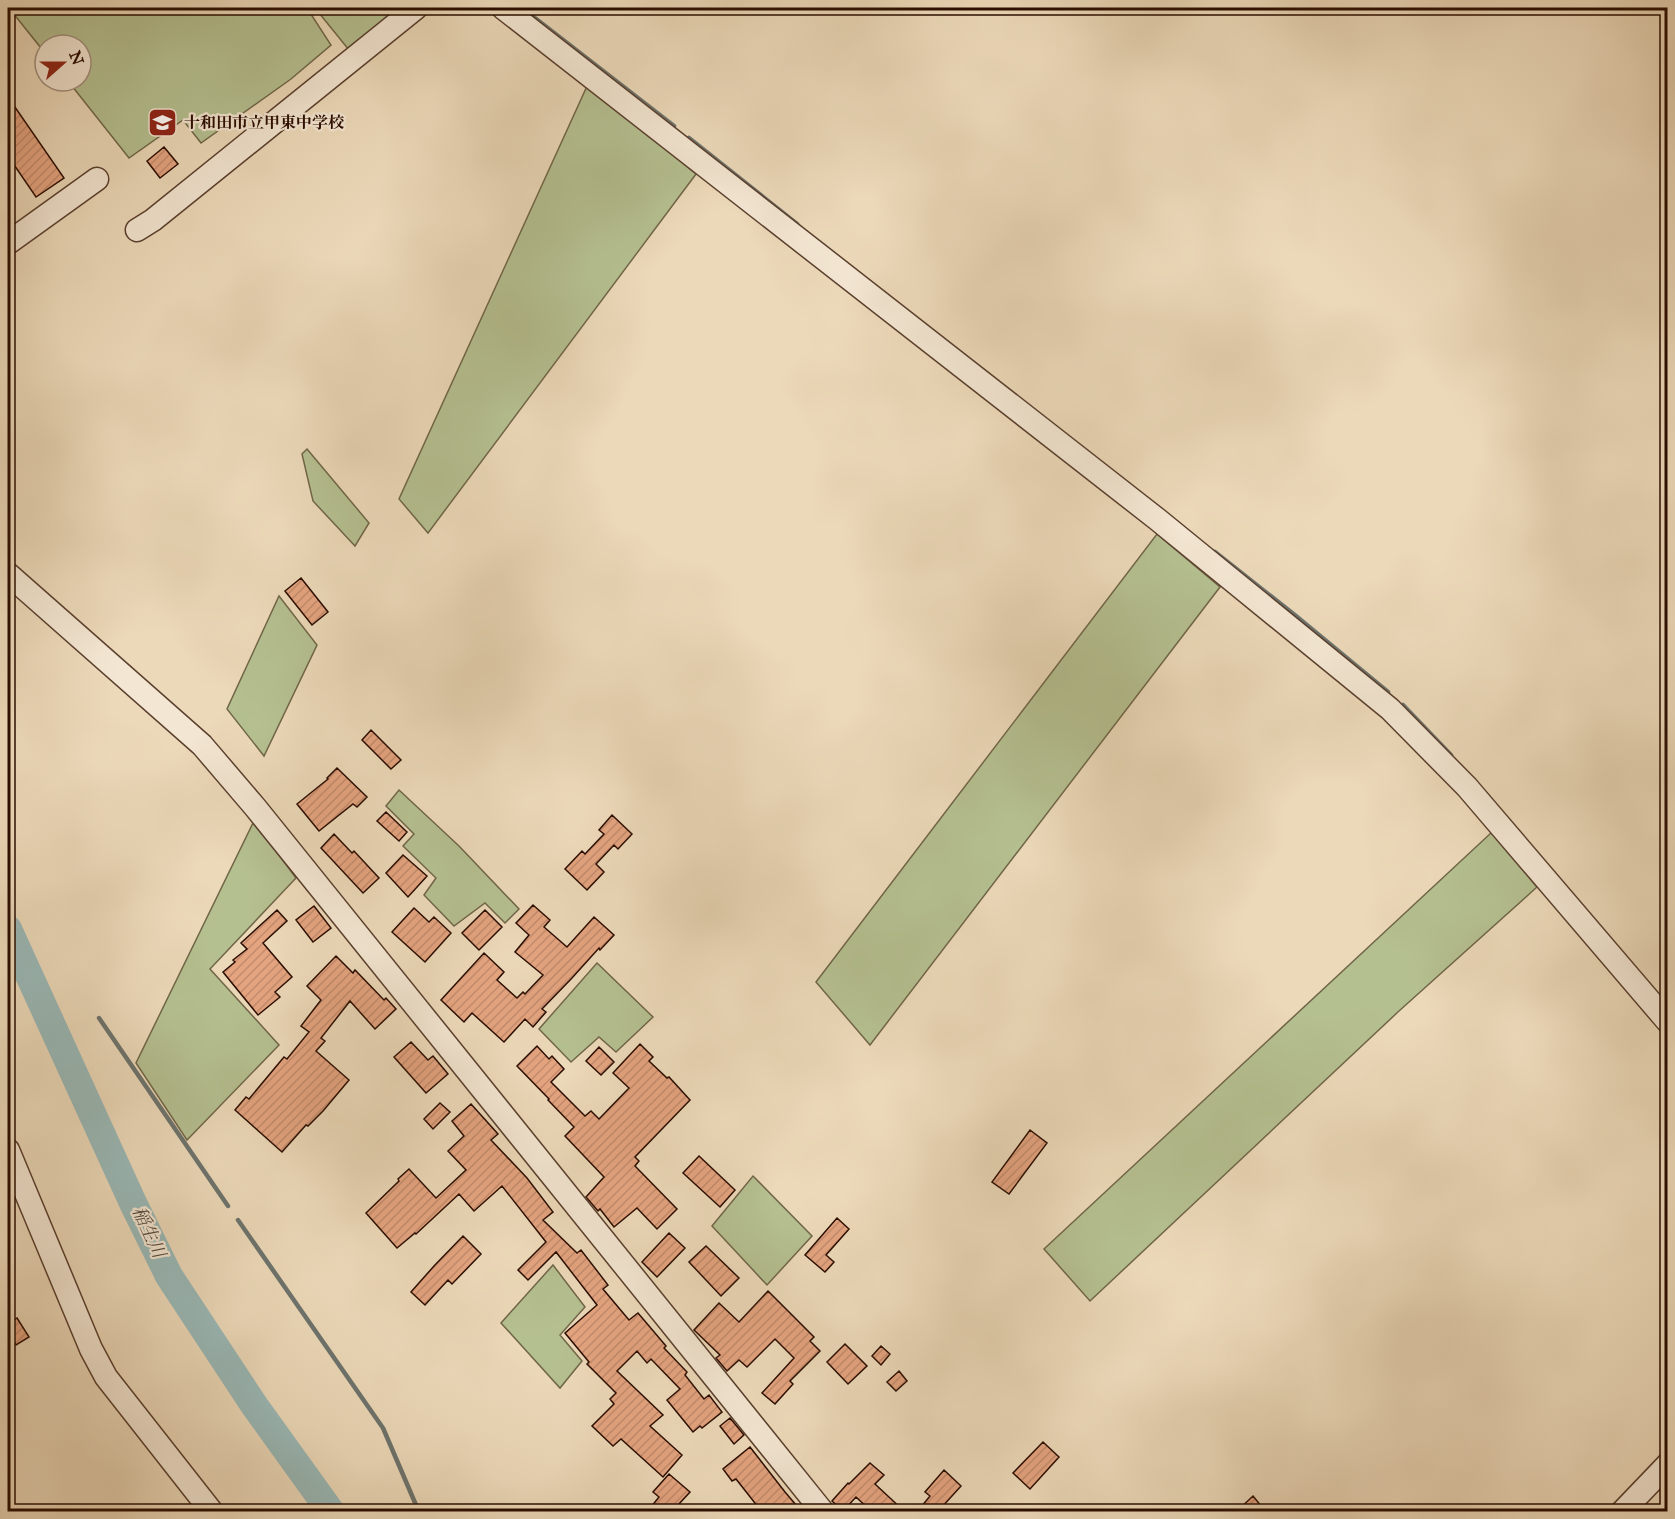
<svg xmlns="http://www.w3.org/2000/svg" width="1675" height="1519" viewBox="0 0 1675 1519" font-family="'IM FELL Great Primer','Noto Serif JP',serif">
	<defs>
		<pattern id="building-hatch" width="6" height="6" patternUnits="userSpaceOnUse" patternTransform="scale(1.5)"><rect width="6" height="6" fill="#e4a480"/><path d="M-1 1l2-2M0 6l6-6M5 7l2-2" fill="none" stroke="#c48c6d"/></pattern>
	</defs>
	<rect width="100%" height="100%" fill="#ecd9b9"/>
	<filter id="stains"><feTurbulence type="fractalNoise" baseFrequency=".00333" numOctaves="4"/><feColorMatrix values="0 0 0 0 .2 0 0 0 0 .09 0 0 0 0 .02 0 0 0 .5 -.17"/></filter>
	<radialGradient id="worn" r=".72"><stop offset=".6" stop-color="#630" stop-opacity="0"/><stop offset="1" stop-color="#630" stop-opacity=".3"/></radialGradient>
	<path fill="#b5c091" stroke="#706648" stroke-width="1.5" d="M9,8H307L331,45L291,79L201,143L183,120L129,158L68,81H81V45H45V53Z
		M315,8H401L349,50Z
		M588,84L696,174L428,533L399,499Z
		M307,449L369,523L355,546L313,501L302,454Z
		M1157,534L1220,587L870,1045L816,982Z
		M279,596L317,645L264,756L227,709Z
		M399,790L459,846L519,909L505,923L485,903L454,926L424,895L436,878L403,846L414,834L386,806Z
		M254,821L296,878L210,969L279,1045L187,1140L136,1063Z
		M1492,832L1537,887L1399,1011L1090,1301L1044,1249Z
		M597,963L653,1017L616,1052L599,1037L571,1062L539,1029Z
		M753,1176L812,1236L767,1285L712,1226Z
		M553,1265L585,1307L560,1335L582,1361L560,1388L501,1323Z"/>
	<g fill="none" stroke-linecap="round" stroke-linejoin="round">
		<path stroke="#6d746e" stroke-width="4.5" d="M522,8L674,126
			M689,138L797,224
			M1215,552L1296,616L1388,692
			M1403,705L1451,755
			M99,1018L228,1206
			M238,1220L383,1428L419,1512"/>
		<path stroke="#9ab9b7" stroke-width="28" d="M8,929L133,1203L169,1276L254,1405L331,1512"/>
	</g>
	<path fill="url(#building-hatch)" stroke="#2a0c00" stroke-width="1.5" d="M8,97L64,178L36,197L8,156Z
		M164,147L178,164L160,178L147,161Z
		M301,578L328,612L312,625L285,591Z
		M371,730L401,760L391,769L362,740Z
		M337,768L367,797L357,807L353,804L319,831L297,804L328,779L327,778Z
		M386,812L407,832L399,841L377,821Z
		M612,815L632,834L618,849L614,845L596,864L604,872L587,890L565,869L582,851L585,854L604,834L599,830Z
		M334,834L352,853L354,851L379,878L363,893L321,848Z
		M403,855L427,876L408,897L386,873Z
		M533,905L550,920L544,927L567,947L594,917L614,935L600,950L599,948L572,978L542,1009L546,1012L533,1027L525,1019L504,1042L472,1013L464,1022L441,1000L484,953L504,972L497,980L517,998L523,992L525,994L543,975L515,952L529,935L516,923Z
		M314,906L331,928L313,942L296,920Z
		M414,908L429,922L434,917L451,933L425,962L392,932Z
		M277,910L287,921L263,943L292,977L275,992L280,997L258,1015L223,972L235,962L233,960L247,949L241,943Z
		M485,910L502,927L479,950L462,933Z
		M336,956L353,973L355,970L384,1000L386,998L396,1009L375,1029L350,1001L321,1038L325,1041L316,1051L349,1080L323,1111L308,1126L306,1125L282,1152L235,1110L246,1097L249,1099L284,1057L287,1059L309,1032L301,1026L321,1000L307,986Z
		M411,1042L428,1060L433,1056L448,1074L426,1093L394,1057Z
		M640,1044L653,1057L649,1061L667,1078L669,1077L690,1100L635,1157L639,1161L635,1166L677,1209L657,1229L637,1208L614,1227L600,1209L598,1211L586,1197L604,1177L565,1136L574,1127L548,1100L549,1099L517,1066L537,1046L549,1059L552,1056L564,1069L551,1082L585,1116L591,1111L599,1119L629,1088L613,1073Z
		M599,1047L614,1062L601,1075L586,1061Z
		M440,1103L450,1112L433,1129L424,1119Z
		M471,1104L498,1134L491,1140L527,1178L553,1212L543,1220L577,1253L581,1250L608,1285L603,1289L629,1320L638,1313L666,1346L664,1348L687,1372L685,1375L704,1399L709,1395L722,1412L702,1428L700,1426L693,1432L667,1400L680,1389L651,1359L647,1363L637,1351L617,1371L663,1415L650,1426L682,1455L663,1477L621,1439L613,1446L592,1426L614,1404L610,1399L616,1393L587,1364L589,1362L565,1333L597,1305L556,1252L528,1280L518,1270L546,1242L502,1186L474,1211L459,1194L416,1234L415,1233L397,1248L366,1213L399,1181L398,1179L409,1169L436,1198L466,1170L448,1151L464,1136L452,1121Z
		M1030,1130L1047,1143L1009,1194L992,1182Z
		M699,1156L735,1190L720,1207L683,1173Z
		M837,1218L849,1229L826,1255L834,1262L825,1272L805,1255Z
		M669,1233L685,1248L657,1277L642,1262Z
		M463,1236L481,1254L452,1284L448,1280L425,1305L411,1292L434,1266Z
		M706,1246L739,1278L721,1296L689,1262Z
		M768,1291L814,1337L810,1341L820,1351L790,1381L793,1384L775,1404L762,1393L794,1358L775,1339L747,1367L739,1360L727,1371L716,1358L720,1355L694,1330L719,1303L739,1322Z
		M17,1318L29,1337L16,1345L8,1332V1324Z
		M845,1344L867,1366L848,1384L827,1362Z
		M881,1346L890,1354L881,1365L872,1356Z
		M899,1371L907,1381L896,1391L887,1382Z
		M730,1418L744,1435L734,1444L720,1426Z
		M1043,1442L1059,1457L1030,1489L1013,1473Z
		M750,1447L785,1492L802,1512H762L736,1479L732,1481L723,1469Z
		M870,1463L884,1475L875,1484L905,1512H872L856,1497L843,1511L832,1501L848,1483L849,1484Z
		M944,1470L961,1486L942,1507L940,1505L935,1512H917L930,1496L925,1492Z
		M669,1474L690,1492L679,1504L688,1512H647L659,1497L653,1492Z
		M1253,1496L1266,1512H1236Z"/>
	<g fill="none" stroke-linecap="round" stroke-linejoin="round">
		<defs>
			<path id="minor" d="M503,8L1157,519L1390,709L1467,787L1668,1022
				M137,230L153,220L416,8
				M8,243L97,179
				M8,574L202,745L255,807L823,1512
				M8,1150L91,1349L106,1377L212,1512
				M1622,1512L1668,1464"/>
		</defs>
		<use href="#minor" stroke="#5a3f2e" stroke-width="25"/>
		<use href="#minor" stroke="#f3e6d2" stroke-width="22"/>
	</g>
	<defs>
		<symbol id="school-square" viewBox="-11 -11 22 22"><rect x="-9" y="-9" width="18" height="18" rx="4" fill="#8f2418" stroke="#f3e6d2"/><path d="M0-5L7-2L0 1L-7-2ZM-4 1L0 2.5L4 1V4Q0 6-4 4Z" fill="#fff"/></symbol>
	</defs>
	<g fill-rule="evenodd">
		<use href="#school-square" x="146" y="106" width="33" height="33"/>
	</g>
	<g text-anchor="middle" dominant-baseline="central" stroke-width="4.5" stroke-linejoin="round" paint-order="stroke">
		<g font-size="16" font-weight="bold" fill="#2a0c00" stroke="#f3e6d2" text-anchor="start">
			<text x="184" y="122">十和田市立甲東中学校</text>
		</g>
		<g font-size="18" font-style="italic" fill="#514940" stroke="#f3e6d2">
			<text transform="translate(149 1232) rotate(65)">稲生川</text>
		</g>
	</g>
	<rect width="1675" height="1519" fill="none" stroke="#ecd9b9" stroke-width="30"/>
	<rect x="9" y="9" width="1657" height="1501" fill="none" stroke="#2a0c00" stroke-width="3"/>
	<rect x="15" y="15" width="1645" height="1489" fill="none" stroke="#2a0c00" stroke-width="1.5"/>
	<g transform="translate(63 63) rotate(69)"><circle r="28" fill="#f3e6d2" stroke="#a38f7e" stroke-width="1.5"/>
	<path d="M0-4.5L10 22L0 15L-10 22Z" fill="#8f2418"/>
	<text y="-9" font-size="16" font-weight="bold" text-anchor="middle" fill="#2a0c00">N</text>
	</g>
	<rect width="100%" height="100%" filter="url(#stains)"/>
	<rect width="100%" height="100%" fill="url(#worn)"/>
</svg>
